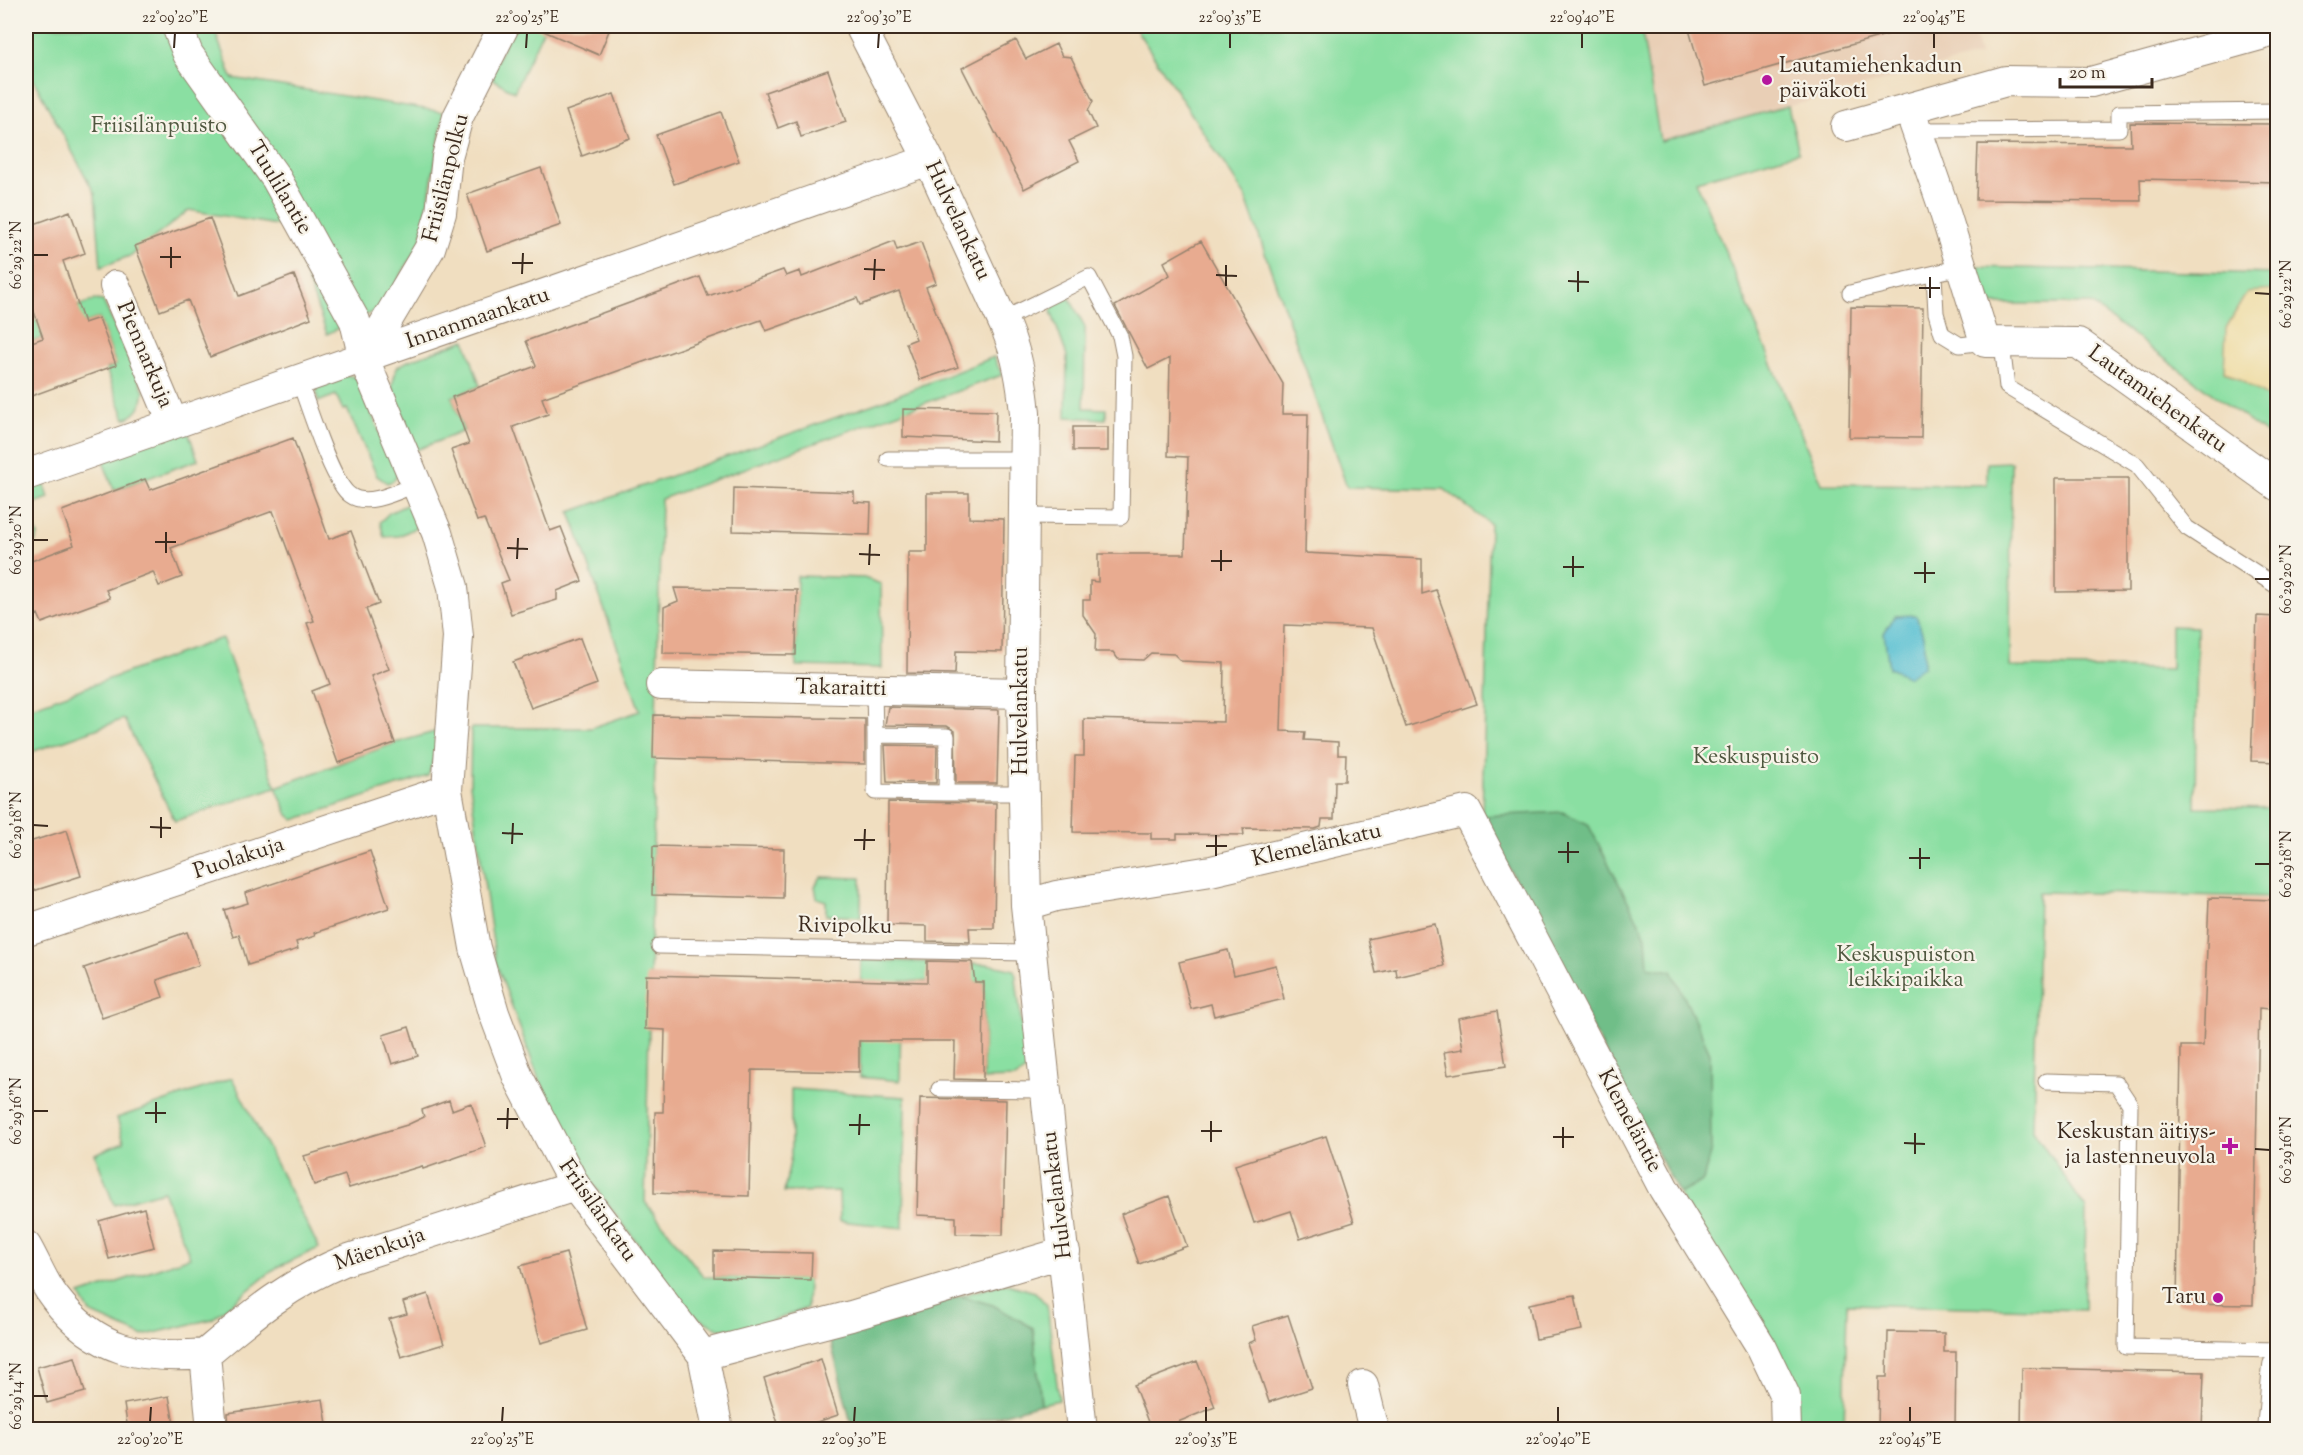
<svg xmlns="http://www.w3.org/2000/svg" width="2303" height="1455" viewBox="0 0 2303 1455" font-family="'Sorts Mill Goudy',serif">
	<rect width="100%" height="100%" fill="#f7f3e8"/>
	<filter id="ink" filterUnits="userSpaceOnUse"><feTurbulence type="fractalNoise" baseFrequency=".0167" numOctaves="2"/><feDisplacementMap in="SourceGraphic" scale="12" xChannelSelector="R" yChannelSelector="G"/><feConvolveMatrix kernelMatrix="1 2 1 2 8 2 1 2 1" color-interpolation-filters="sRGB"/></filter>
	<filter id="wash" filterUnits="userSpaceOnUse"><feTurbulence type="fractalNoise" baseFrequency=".008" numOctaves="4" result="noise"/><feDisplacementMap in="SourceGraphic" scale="24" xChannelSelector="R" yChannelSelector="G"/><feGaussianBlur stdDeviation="1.35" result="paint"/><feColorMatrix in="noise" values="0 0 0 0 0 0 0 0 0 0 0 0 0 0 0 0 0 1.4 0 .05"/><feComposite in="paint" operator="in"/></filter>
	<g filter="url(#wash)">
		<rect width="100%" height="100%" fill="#f0dec0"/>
		<path fill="#e9cfb6" d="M1641,26H1972L1980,55L1659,141Z"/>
		<path fill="#8adfa2" stroke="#628460" stroke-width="1.5" d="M26,26H213L232,78L444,112L421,242L381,308L327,334L288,227L189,210L132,255L101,267L95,194L26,66Z
			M513,26H545L514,92L489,77Z
			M1134,26H1641L1660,141L1788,106L1799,152L1696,181L1822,484L1987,485V463L2011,462L2010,667L2171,669V626L2197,627L2195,807L2277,808V897L2039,892L2033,1130L2086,1209L2084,1310L1847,1304L1844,1429H1796L1679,1194L1482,816L1490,524L1444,489L1347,487L1245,196Z
			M1972,267L2277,274V442L2091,304H1992Z
			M1069,297L1085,327L1084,408L1106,409V419L1066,417L1067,356L1051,311L1054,305Z
			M95,300L103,301L144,391C142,405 139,414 125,419L106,369L116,365L99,318L26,344V324Z
			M465,340L480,386L452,397L464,431L416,450L392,386L397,367L408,361Z
			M994,357L1002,375L661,499L645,1202L704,1277L808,1279L807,1308L749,1330L718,1329L690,1313L592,1183L538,1077L496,963L470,785L471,728H591L640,711L570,512L882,401Z
			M336,374L356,377L398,475L393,481L387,483L377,476L347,409L343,410L336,395L318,402L316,382Z
			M187,428L198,460L114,490L104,464L105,456Z
			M44,482L49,498L26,506L38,536L33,545L26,548V484Z
			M406,505L418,509L423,524L399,536L384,537L380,522L389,513Z
			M797,576L864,578L881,584L882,668L796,666Z
			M222,638L276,787L395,743L438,731L439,744L428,776L294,820L288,815L276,787L175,821L124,719L26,754V709Z
			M821,877L861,878V917L826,915V901L817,898L815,886Z
			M861,960L988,964L1015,970L1027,1070L1015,1078L983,1079L984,982L901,981L900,1081L860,1077Z
			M232,1078L319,1248L276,1268L212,1319L142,1336L90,1313L80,1295L190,1257L163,1191L114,1205L95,1154L124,1142L117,1118Z
			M791,1089L905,1097L903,1228L840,1221L839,1191L784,1192L791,1156Z
			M1004,1283L1035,1292L1047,1305L1059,1400L1041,1404L1033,1328L961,1296Z"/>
		<path fill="#6fbe88" stroke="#557453" stroke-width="1.5" d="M1562,812L1588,824L1646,936L1648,967L1672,971L1710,1053L1711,1149L1703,1181L1679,1194L1482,816Z
			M961,1296L993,1305L1033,1328L1041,1404L949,1429H847L852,1427L829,1335Z"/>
		<path fill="#eeda9e" stroke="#94825e" stroke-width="1.5" d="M2277,290H2278L2277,402L2224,371L2226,328L2247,292Z"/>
		<path fill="#55bfd2" stroke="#487478" stroke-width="1.5" d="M1916,615L1924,638V666L1909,677L1889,668L1884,633L1895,616Z"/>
		<g id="blocks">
			<path fill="#e8ab90" d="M532,26H611L599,55Z
				M1688,26H1892L1893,33L1705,86Z
				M1016,40L1026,59L1056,44L1062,56L1071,57L1093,101L1088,111L1096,128L1069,141L1079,161L1024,189L962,68Z
				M828,70L846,122L801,137L796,121L778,128L765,92Z
				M614,94L630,138L582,156L566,111Z
				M721,112L739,161L674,184L656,135Z
				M2130,123L2277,124V182L2140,179L2141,201L1976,200L1978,144L2131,145Z
				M541,168L561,225L487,251L467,194Z
				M70,211L85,253L63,261L84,323L99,318L116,365L26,398V344L43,338L26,288V227Z
				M210,218L239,296L294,275L311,318L210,357L188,300L160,311L135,246Z
				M894,241L897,250L921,242L936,283L926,287L958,367L920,380L906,343L916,339L899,291L860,305L857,298L766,331L761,320L542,398L548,414L513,427L550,531L561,527L582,581L557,591V600L511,614L501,583L509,580L484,519L477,521L451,450L469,444L452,397L536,366L526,341L700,277L708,296L783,270L786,276L800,271L802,277Z
				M1201,241L1283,384L1282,414H1308L1305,553L1422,559V594L1436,590L1477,704L1406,727L1372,628L1284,625L1281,731L1305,732L1304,740L1338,742V755H1346L1345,781H1335L1334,819H1322L1321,827L1315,829L1243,828L1244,835L1177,834V839H1151V833L1073,832L1075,756H1084V719L1223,722L1224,663L1181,661L1174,654L1151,653L1143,660L1118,659L1113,652H1095L1096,634L1083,615V600H1090V581L1098,582V554H1185L1188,457L1168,456L1170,358L1148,369L1115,306L1170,275L1164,262Z
				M1851,307L1923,308L1921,438L1849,437Z
				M903,409L996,411L995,441L903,437Z
				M1073,427H1108V451H1073Z
				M293,438L329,539L351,531L379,604L366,609L389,669L371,676L395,743L338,763L312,691L330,684L307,623L314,621L273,511L171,548L182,577L159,586L153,572L106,590L110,598L42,623L38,614L26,619V563L74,545L62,511L145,479L150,490Z
				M2056,478H2128V591L2056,592Z
				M734,488L854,492V502L871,503L870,535L733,531Z
				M927,493H969V518L1004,519L1002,652L956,651L955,674L907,673L908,552H927Z
				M674,588L797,590L796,655L663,653L664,607L678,601Z
				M2257,616L2277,617V762L2251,761Z
				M580,638L597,684L531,708L513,662Z
				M888,707L999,710L997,783H956L955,731L947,726L885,725Z
				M654,715L865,719V764L653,758Z
				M885,745L937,746L936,783L887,782Z
				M888,802L996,803L994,928H969L970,942L927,941V926L887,925Z
				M67,830L81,876L30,892L26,879V843Z
				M653,846L784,849L783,898L652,895Z
				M370,851L389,908L314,933L315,936L296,942L298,949L248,965L239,935L233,937L224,910L248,903L245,893Z
				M2209,898L2274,900L2270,1009L2259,1008L2253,1305L2177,1304L2181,1046H2203Z
				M1435,924L1444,966L1397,977L1396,969L1376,973L1368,939Z
				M187,932L199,965L157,980L163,997L102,1018L84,968Z
				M1228,950L1234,975L1276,965L1284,999L1214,1016L1211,1004L1191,1009L1179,962Z
				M927,961L972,962L975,982H984L983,1080L954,1079L955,1041H859V1072L752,1070L749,1196L654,1193L655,1112H663L665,1030L645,1029L646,975L927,982Z
				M1497,1011L1506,1066L1448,1075L1444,1052L1463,1049L1458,1018Z
				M409,1027L418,1056L392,1064L383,1035Z
				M920,1098L1006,1100L1003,1235L956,1234V1217L917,1215Z
				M449,1100L452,1110L471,1103L486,1147L423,1169L422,1166L349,1188L345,1175L314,1185L304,1156L407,1125L424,1117L422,1110Z
				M1326,1136L1354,1222L1300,1239L1291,1211L1254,1223L1235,1165Z
				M1169,1196L1187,1246L1139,1264L1121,1214Z
				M144,1208L154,1247L109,1259L99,1221Z
				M714,1251L812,1253L811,1280L714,1277Z
				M566,1253L587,1330L541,1343L520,1266Z
				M428,1294L444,1344L401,1357L389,1319L407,1314L403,1302Z
				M1575,1295L1582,1330L1536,1339L1529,1304Z
				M1288,1315L1312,1388L1269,1402L1249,1343L1256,1340L1252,1326Z
				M1888,1332L1944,1333V1352H1956L1955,1430H1878L1879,1377H1887Z
				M75,1357L85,1392L47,1403L37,1367Z
				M821,1359L838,1415L793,1430H780L764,1378Z
				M1197,1361L1215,1407L1158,1430H1151L1134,1385Z
				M2022,1368L2204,1372L2202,1430H2021Z
				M169,1396L175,1430H128L124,1404Z
				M323,1399L328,1430H229L228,1413Z"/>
		</g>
	</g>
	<g filter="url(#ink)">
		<use href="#blocks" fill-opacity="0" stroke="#96846f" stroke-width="1.5"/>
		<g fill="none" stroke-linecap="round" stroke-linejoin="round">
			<defs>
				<path id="lane" d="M1917,130L2119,129V113L2278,111
					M1934,274L1936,313L1942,334L1960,345L1985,342
					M1850,293L1961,267
					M1002,320L1089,277L1120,336L1124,356L1121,517L1024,516
					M2002,344L2007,387L2137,465L2187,528L2278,587
					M299,381C308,404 332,483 350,495C367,508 399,491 417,484
					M888,459H1024
					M874,690L875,735L947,736L946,793H1023
					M875,735V792L946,793
					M659,946L1029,953
					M2046,1081L2116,1083L2130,1104L2126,1347L2278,1350
					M939,1089L1046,1090
					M1003,1430H1004"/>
				<path id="street" d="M177,26L188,54L276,178L355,321L364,359L437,533L453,587L458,637L447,790L475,948L494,1013L518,1077L575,1186L703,1355L851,1316L1065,1252
					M860,26L929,160L1006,328C1018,357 1022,383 1025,413L1022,693L1026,905L1082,1430
					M1909,108L1941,200L1985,342L2078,343L2278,486
					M1846,126L2006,81L2091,82L2278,30
					M115,286L173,423
					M364,359L430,248L441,213L447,157L458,117L504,26
					M26,475L929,160
					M661,685L1022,693
					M1026,905L1056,896L1211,871L1466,811L1664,1189L1762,1348L1785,1396L1786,1430
					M30,929L447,790
					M26,1246C36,1263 43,1283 55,1298C96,1352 142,1359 205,1354L212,1430
					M205,1354C253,1314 288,1284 346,1260L575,1186
					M703,1355L718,1430
					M1363,1385L1374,1430
					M2272,1430L2278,1366"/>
			</defs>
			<use href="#lane" stroke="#96846f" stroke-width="17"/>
			<use href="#street" stroke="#96846f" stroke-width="32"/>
			<use href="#lane" stroke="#fff" stroke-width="15"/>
			<use href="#street" stroke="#fff" stroke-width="30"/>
		</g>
	</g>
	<path fill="none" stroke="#3b2a1e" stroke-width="2" d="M174,48L175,33M526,48L527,33M878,48L879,33M1230,48V33M1582,48V33M1934,48V33M33,255H48M160,257H181M512,263H533M171,268V247M864,269L885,270M522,274L523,253M1216,275L1237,276M874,280L875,259M1568,281L1589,282M1226,286V265M1919,288H1940M1578,292V271M2255,293L2270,294M1930,298V277M33,540H48M155,542H176M507,548L528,549M166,553V532M859,554L880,555M517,559L518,538M1211,561H1232M869,565L870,544M1563,567H1584M1221,571V550M1914,573H1935M1573,577V556M2255,579H2270M1925,583V562M33,825L48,826M150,827L171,828M502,833L523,834M161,838V817M854,840H875M512,844L513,823M1206,846H1227M864,850L865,829M1558,852H1579M1216,856V835M1909,858H1930M1568,863V842M2255,864H2270M1920,869V848M33,1111H48M145,1113H166M497,1119H518M156,1123V1102M849,1125H870M507,1129L508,1108M1201,1131H1222M859,1135L860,1114M1553,1137H1574M1211,1142V1121M1904,1143L1925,1144M1563,1148V1127M2255,1149L2270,1150M1915,1154V1133M33,1396H48M150,1422L151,1407M502,1422L503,1407M854,1422L855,1407M1206,1422V1407M1558,1422V1407M1910,1422V1407"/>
	<g fill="#b5179e" stroke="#f7f3e8" stroke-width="2">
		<circle cx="1767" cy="80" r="6"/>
		<path d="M2227 1137h6v6h6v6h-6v6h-6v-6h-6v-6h6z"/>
		<circle cx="2218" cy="1298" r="6"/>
	</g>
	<g text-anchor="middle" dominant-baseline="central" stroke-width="4.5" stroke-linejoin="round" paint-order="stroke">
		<g font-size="22" fill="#3b2a1e" stroke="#f7f3e8" text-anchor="end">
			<text x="1779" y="67" text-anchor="start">Lautamiehenkadun<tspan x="1779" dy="25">päiväkoti</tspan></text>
			<text x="2216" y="1133">Keskustan äitiys-<tspan x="2216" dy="25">ja lastenneuvola</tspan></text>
			<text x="2206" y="1298">Taru</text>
		</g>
		<g font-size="22" fill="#4f573f" stroke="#f7f3e8">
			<text x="159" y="127">Friisilänpuisto</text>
			<text x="1756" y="758">Keskuspuisto</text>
			<text x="1906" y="956">Keskuspuiston<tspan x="1906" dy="25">leikkipaikka</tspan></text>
		</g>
		<g font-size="22" fill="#3b2a1e" stroke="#f7f3e8">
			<text transform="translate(447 178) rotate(-76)">Friisilänpolku</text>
			<text transform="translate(279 188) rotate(59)">Tuulilantie</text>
			<text transform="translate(957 221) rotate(65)">Hulvelankatu</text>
			<text transform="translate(478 319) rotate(-19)">Innanmaankatu</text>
			<text transform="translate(144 355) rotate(67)">Piennarkuja</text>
			<text transform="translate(2157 400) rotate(36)">Lautamiehenkatu</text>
			<text transform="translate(841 689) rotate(1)">Takaraitti</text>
			<text transform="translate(1022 711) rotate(-90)">Hulvelankatu</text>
			<text transform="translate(1317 846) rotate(-13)">Klemelänkatu</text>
			<text transform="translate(239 859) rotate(-18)">Puolakuja</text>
			<text transform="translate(845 927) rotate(1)">Rivipolku</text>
			<text transform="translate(1629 1121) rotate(62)">Klemeläntie</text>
			<text transform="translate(1058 1195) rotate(-97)">Hulvelankatu</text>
			<text transform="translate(597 1211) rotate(55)">Friisilänkatu</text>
			<text transform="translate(380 1250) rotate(-19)">Mäenkuja</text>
		</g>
	</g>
	<rect width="2303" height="1455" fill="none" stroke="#f7f3e8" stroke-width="66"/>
	<path d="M2060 78v9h92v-9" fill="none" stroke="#3b2a1e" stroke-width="3"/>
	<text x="2069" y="78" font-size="18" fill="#3b2a1e" stroke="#f7f3e8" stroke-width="4.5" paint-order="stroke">20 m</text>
	<rect x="33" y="33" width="2237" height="1389" fill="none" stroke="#3b2a1e" stroke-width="2"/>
	<g font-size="15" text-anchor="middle" fill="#3b2a1e">
		<text x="175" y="22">22°09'20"E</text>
		<text x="527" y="22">22°09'25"E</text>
		<text x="879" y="22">22°09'30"E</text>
		<text x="1230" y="22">22°09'35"E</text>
		<text x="1582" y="22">22°09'40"E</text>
		<text x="1934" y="22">22°09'45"E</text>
		<text transform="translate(16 255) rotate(-90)" y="5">60°29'22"N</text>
		<text transform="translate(2286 294) rotate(-90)" y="5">60°29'22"N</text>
		<text transform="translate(16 540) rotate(-90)" y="5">60°29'20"N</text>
		<text transform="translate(2286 579) rotate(-90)" y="5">60°29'20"N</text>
		<text transform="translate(16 825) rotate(-90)" y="5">60°29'18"N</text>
		<text transform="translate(2286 864) rotate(-90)" y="5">60°29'18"N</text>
		<text transform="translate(16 1111) rotate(-90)" y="5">60°29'16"N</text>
		<text transform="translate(2286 1150) rotate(-90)" y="5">60°29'16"N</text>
		<text transform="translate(16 1396) rotate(-90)" y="5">60°29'14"N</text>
		<text x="150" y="1444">22°09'20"E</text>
		<text x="502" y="1444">22°09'25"E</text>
		<text x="854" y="1444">22°09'30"E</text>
		<text x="1206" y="1444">22°09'35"E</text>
		<text x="1558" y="1444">22°09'40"E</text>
		<text x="1910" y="1444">22°09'45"E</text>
	</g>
</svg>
